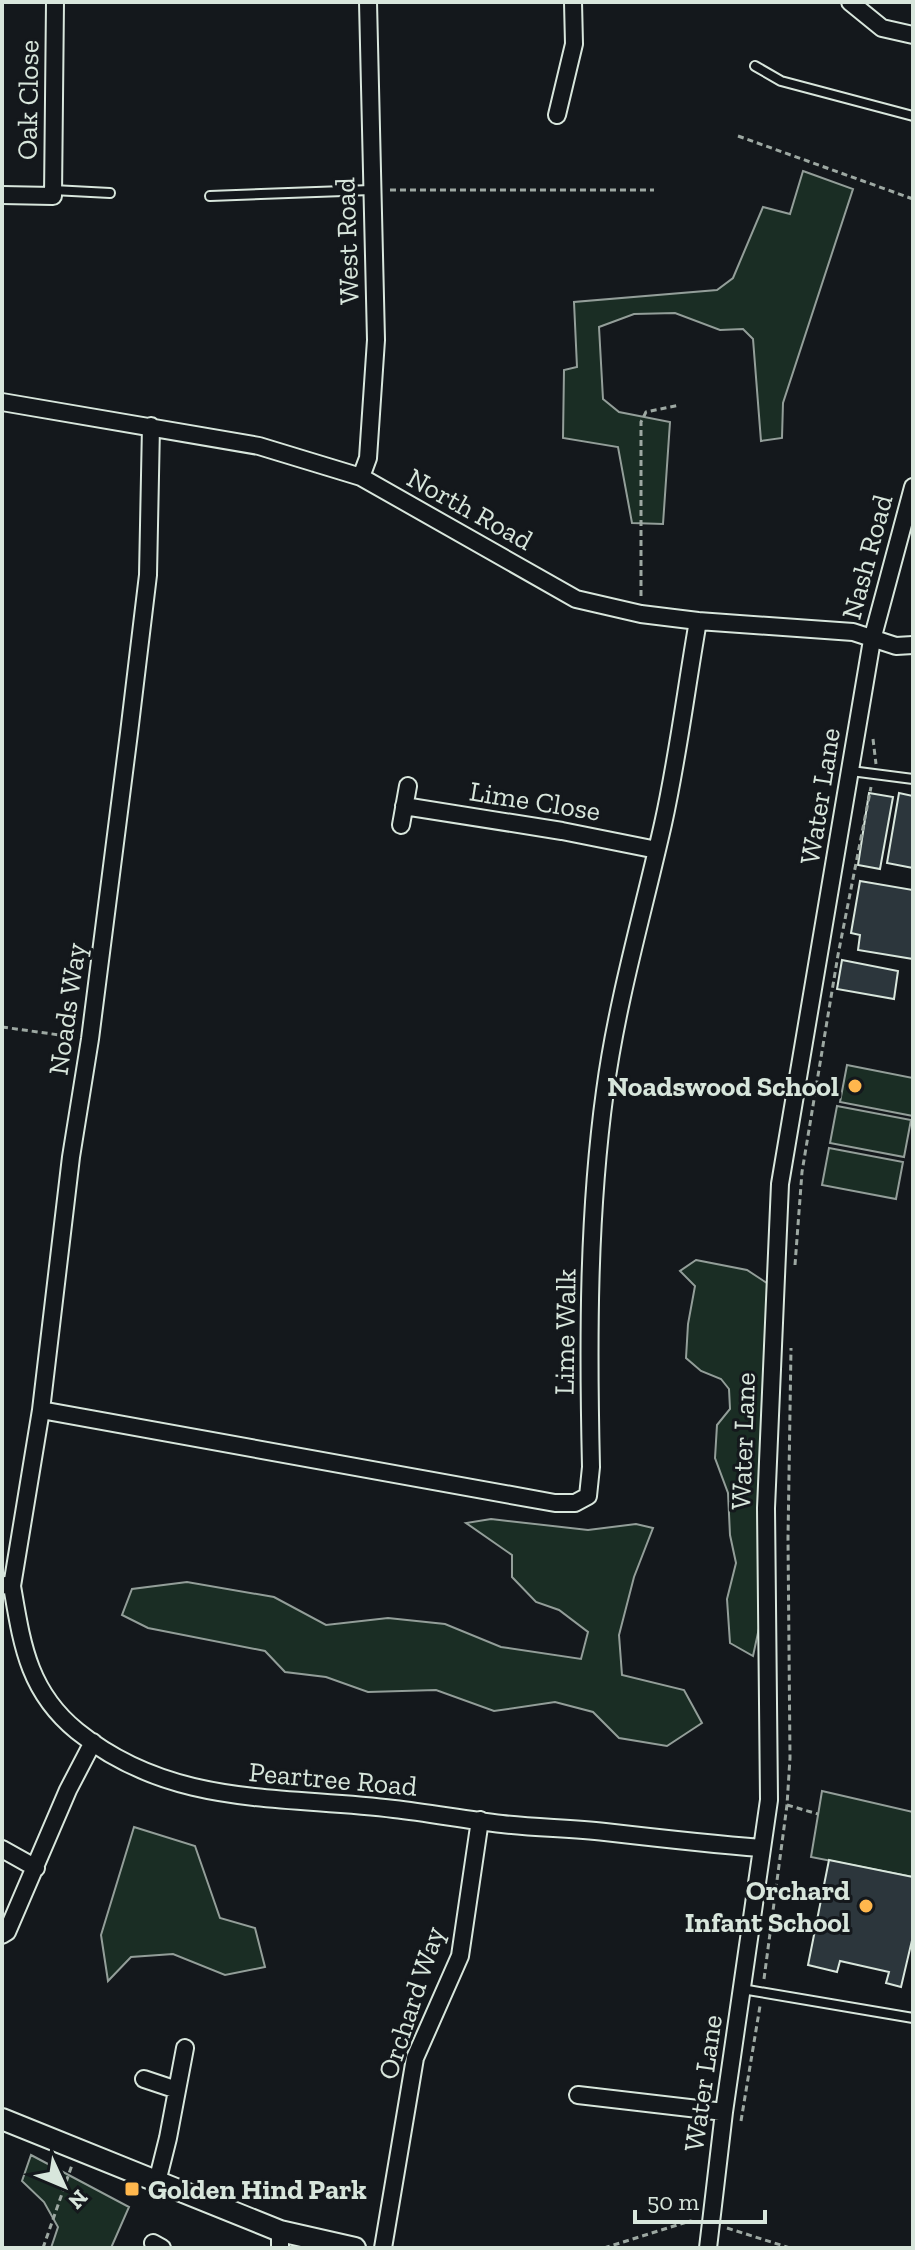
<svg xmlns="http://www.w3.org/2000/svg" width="915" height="2250" viewBox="0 0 915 2250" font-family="'Zilla Slab',serif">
	<rect width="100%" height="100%" fill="#14181c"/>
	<path fill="#1a2d24" stroke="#939e99" stroke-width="2" d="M803,171L853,189L783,403L782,438L761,441L753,339L743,329L720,330L675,313L634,314L599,327L603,399L619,412L670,422L663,524L632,523L618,447L563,438L564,370L577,367L574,302L717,290L733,278L763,207L790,214Z
		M847,1065L913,1078V1116L840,1102Z
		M837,1106L911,1120L904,1157L830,1143Z
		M829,1148L903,1162L896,1199L822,1185Z
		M696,1260L747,1270L779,1291L761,1619L753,1656L730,1643L727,1599L736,1563L730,1535L728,1493L715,1458L717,1425L730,1409L729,1389L721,1379L701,1371L686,1358L688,1324L695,1286L680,1271Z
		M491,1519L588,1530L636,1524L653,1528L634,1577L619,1635L622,1675L684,1690L702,1723L667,1746L619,1738L593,1712L555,1702L494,1711L436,1690L368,1692L326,1677L285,1672L265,1651L148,1628L122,1615L132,1589L187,1582L274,1597L326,1625L388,1618L445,1624L501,1647L581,1659L588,1632L559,1610L536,1602L512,1577V1555L466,1523Z
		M822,1791L913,1812V1877L811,1857Z
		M134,1827L195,1846L220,1918L255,1928L265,1967L225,1975L173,1954L131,1957L108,1981L101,1935Z
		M31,2155L129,2207L111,2248H51L58,2227L44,2202L22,2181Z"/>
	<path fill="#2c363c" stroke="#d8e6dc" stroke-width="2" d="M869,793L893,797L880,869L858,865Z
		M899,793L913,796V868L887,863Z
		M860,881L913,890V959L858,950L860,935L851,933Z
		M842,960L898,971L894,999L837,989Z
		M829,1860L913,1877V1936L901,1987L886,1983L889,1972L840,1961L837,1972L808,1965Z"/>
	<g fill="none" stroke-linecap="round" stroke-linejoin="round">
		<defs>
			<path id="service" d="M755,66L781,81L913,116
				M53,190L110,193
				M210,196L371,190
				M851,771L913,779
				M742,1989L913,2018"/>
			<path id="minor" d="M850,2L882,28L913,35
				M557,115L574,44L573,2
				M2,195L53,196L55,2
				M2,402L259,446L361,477L576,599L641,614L698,621L853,632L896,646L913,645
				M361,477L368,458L376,340L368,2
				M404,806L562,831L657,850
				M401,825L408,786
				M41,1410L555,1503H575L588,1496L591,1467C588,1342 588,1215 605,1091C617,1001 643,913 663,824C678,757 686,689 698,621
				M2,1585L12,1586L41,1410L71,1157L90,1039L129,733L148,575L151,426
				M12,1586C22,1644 28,1691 77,1731C172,1808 280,1795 394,1809C430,1813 466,1820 502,1824C536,1828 571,1828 605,1832C657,1838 709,1844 761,1848
				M2,1849L36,1868
				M2,1935L7,1932L68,1790L93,1742
				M144,2079L177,2090
				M578,2095L724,2112
				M157,2182L168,2138L185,2048
				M280,2231V2248
				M153,2243L162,2248
				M383,2248L415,2058L460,1956L480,1820
				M708,2248L724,2112L769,1800L766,1508L780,1184L872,640L913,487"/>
			<path id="tertiary" d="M2,2119L280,2231L355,2248"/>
		</defs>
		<use href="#service" stroke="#d8e6dc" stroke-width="12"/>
		<use href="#minor" stroke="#d8e6dc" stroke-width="20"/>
		<use href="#tertiary" stroke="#d8e6dc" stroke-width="24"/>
		<path stroke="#9da8a2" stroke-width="3" stroke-dasharray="6 4" stroke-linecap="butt" d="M738,136L913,199
			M390,190H654
			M641,596V422L646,412L680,405
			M873,739L876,764
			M2,1027L74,1037
			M795,1265L802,1172L838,955L871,787
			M787,1805L818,1814
			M764,1979L787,1805L790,1758L788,1538L791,1348
			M741,2121L760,2006
			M727,2228L790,2248
			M43,2248L72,2165
			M604,2248L690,2221L695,2222"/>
		<use href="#service" stroke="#14181c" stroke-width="8"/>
		<use href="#minor" stroke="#14181c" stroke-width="16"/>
		<use href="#tertiary" stroke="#14181c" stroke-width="20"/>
	</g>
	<g fill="#ffb74d" stroke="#14181c" stroke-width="3">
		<circle cx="855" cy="1086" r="8"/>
		<circle cx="866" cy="1906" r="8"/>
		<rect x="124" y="2181" width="16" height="16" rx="4"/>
	</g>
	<g text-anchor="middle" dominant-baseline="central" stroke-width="6" stroke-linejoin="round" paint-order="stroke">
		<g font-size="28" fill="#d8e6dc" stroke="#14181c">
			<text transform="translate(28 100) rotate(-89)">Oak Close</text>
			<text transform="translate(347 241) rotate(-92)">West Road</text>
			<text transform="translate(470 509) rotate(29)">North Road</text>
			<text transform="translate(867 557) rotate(-75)">Nash Road</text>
			<text transform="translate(820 796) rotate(-81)">Water Lane</text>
			<text transform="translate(535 801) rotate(9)">Lime Close</text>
			<text transform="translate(67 1009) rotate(-82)">Noads Way</text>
			<text transform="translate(565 1332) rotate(-89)">Lime Walk</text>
			<text transform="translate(743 1441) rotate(-88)">Water Lane</text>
			<text transform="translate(333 1779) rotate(5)">Peartree Road</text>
			<text transform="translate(411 2003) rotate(-72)">Orchard Way</text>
			<text transform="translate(703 2083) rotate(-82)">Water Lane</text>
		</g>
		<g font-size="28" font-weight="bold" fill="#d8e6dc" stroke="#14181c" text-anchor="end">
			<text x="839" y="1086">Noadswood School</text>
			<text x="850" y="1890">Orchard<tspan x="850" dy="32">Infant School</tspan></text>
			<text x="148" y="2189" text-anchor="start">Golden Hind Park</text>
		</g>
	</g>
	<rect width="915" height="2250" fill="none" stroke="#d8e6dc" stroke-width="8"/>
	<g transform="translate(64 2186) rotate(134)" stroke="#14181c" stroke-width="6" paint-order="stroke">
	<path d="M0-6L14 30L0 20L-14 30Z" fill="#d8e6dc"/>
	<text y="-12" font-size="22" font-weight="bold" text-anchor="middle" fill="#d8e6dc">N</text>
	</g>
	<path d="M635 2210v12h130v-12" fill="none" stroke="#d8e6dc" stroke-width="4"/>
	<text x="647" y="2210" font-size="24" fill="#d8e6dc" stroke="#14181c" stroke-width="6" paint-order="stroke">50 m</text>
</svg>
